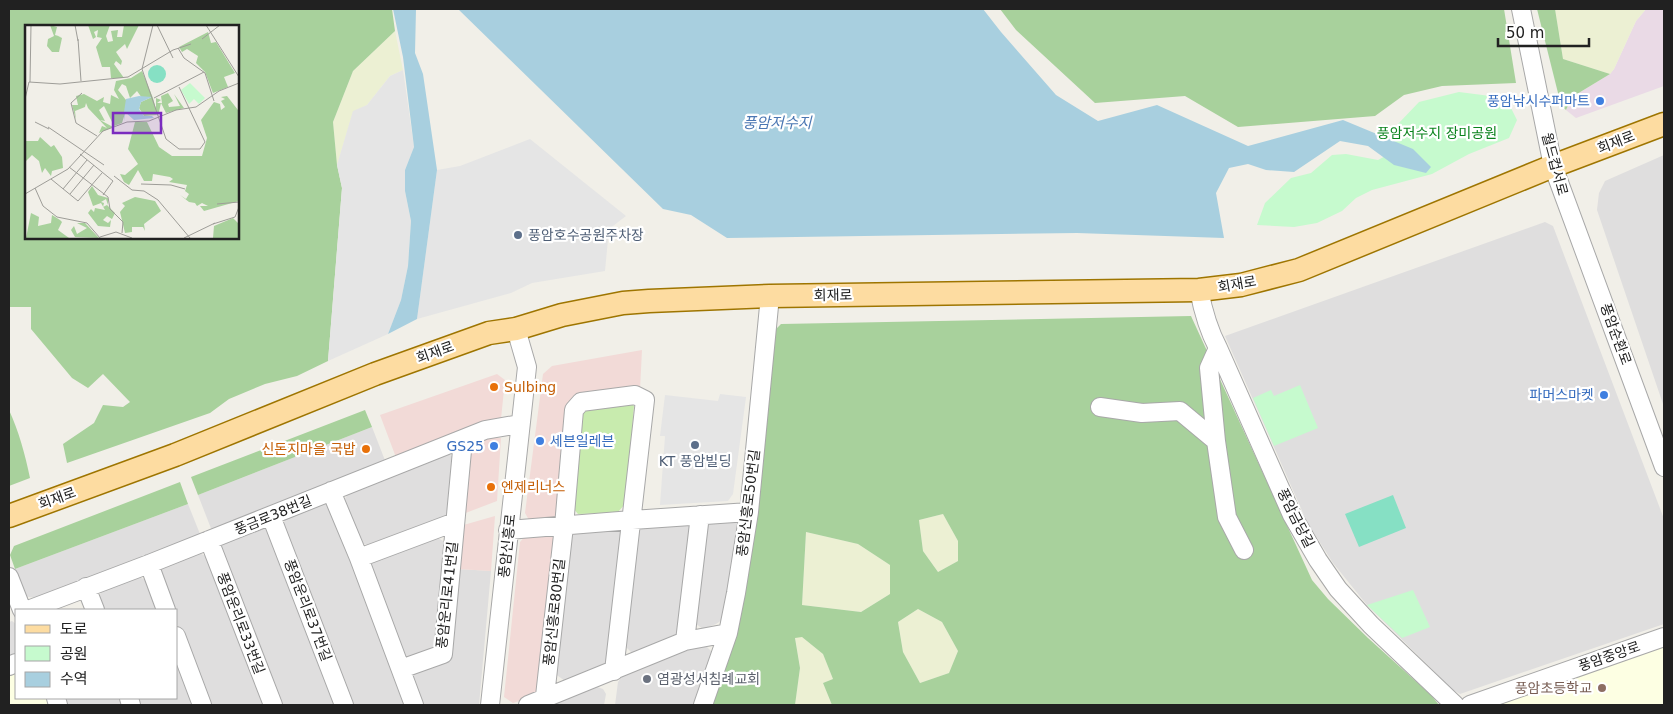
<svg xmlns="http://www.w3.org/2000/svg" width="1673" height="714" viewBox="0 0 1673 714" font-family="'DejaVu Sans','Noto Sans KR',sans-serif">
	<rect width="100%" height="100%" fill="#f1efe8"/>
	<path fill="#dfdede" d="M1664,155V407L1597,210L1599,193L1605,181Z
		M1545,222L1553,226L1664,519V624L1460,694L1453,690L1367,605L1333,563L1307,522L1225,336Z
		M372,427L386,463L212,531L198,495Z
		M447,453L455,458L451,513L445,519L371,546L360,543L343,502L349,492Z
		M322,503L332,507L410,705H351L283,526L286,516Z
		M188,504L200,534L35,598L24,596L15,569Z
		M686,521L690,526L680,628L676,637L632,653L625,646L635,528Z
		M703,522H736L740,528L725,618L716,624L703,629L692,621Z
		M258,526L270,531L338,705H279L220,549L223,539Z
		M617,527L623,535L610,659L603,667L565,681L554,673L568,534Z
		M434,536L445,542L438,645L431,652L411,658L402,654L370,569L373,560Z
		M197,552L208,557L266,705H208L176,622V610H172L158,575L162,565Z
		M457,569L491,571L479,705H422L411,678L414,671L450,657Z
		M139,577L149,581L160,610H102L98,601L101,592Z
		M12,621L16,624V657L9,660V622Z
		M704,644L714,654L697,705H615L618,682L623,675Z
		M176,652L197,705H138L135,698H176Z
		M597,687L603,689L606,694L604,705H550L554,701Z
		M64,698H122L125,705H67Z"/>
	<path fill="#f2dad7" d="M642,350L640,390L579,398L560,517L555,521L529,520L525,513L543,374L552,366Z
		M497,374L505,380L501,419L397,460L380,415Z
		M484,438H501L497,501L463,514L468,444Z
		M495,516L491,571L457,569L460,526Z
		M529,532H557L542,687L534,696L513,703L504,697L520,542Z"/>
	<path fill="#eadae6" d="M1646,9H1664V86L1576,118L1566,110L1572,97L1610,74L1614,69L1636,21Z"/>
	<path fill="#fdffe3" d="M1664,644V705H1489Z
		M16,671V698H46L48,705H9V673Z"/>
	<path fill="#ecf0d3" d="M1555,9H1646L1636,21L1614,69L1610,74L1563,59Z
		M395,31L403,70L390,76L367,105L353,112L337,165L333,122L353,71Z
		M943,514L958,541V561L938,572L923,551L919,520Z
		M806,532L858,544L890,565V594L861,612L802,605Z
		M918,609L942,622L958,651L949,673L920,683L903,652L898,622Z
		M795,637H802L823,654L833,679L823,683L832,705H795L800,668Z"/>
	<path fill="#c8ebae" d="M629,401L634,406L626,503L617,513L578,514L572,507L582,414L590,408Z"/>
	<path fill="#a8d19c" fill-rule="evenodd" d="M9,9H392L395,31L353,71L333,122L337,165L342,188L328,361L297,376L265,384L229,399L210,413L67,463L63,444L94,423L103,405L123,407L130,402L103,374L88,388L72,378L31,329V307H9ZM26,26H238V238H26Z
		M1000,9H1504L1516,83L1442,86L1404,95L1375,116L1238,127L1185,96L1095,103L1016,30Z
		M1537,9H1555L1563,59L1610,74L1572,97L1566,110L1561,105Z
		M1191,316L1312,580L1328,599L1368,638L1431,695L1439,705H832L823,683L833,679L823,654L802,637L795,638L800,668L795,705H710L774,331L781,324ZM943,514L958,541V561L938,572L923,551L919,520ZM806,532L858,544L890,565V594L861,612L802,605ZM918,609L942,622L958,651L949,673L920,683L903,652L898,622Z
		M9,410C19,432 25,454 30,478L9,486Z
		M365,410L372,427L198,495L191,477Z
		M180,482L188,504L15,569L10,555L14,546Z"/>
	<path fill="#c6face" d="M1459,92L1506,98L1517,120L1509,138L1469,154L1432,174L1372,190L1356,198L1342,211L1317,223L1294,227L1257,225L1265,203L1291,178L1311,173L1332,155L1346,154L1378,160L1391,153L1397,125L1419,102Z
		M1300,385L1318,428L1274,446L1253,398L1271,390L1274,396Z
		M1413,590L1430,627L1402,638L1367,605Z"/>
	<path fill="#86e0c4" d="M1393,495L1406,528L1359,547L1345,514Z"/>
	<path fill="#e5e5e5" d="M403,70L414,147L405,170V191L411,221L408,266L401,300L388,334L328,361L342,188L337,165L353,111L367,105L390,76Z
		M530,139L626,216L609,229L605,271L532,283L511,293L417,319L437,170L460,166Z
		M720,394L746,397L733,494L728,501L660,505L665,436H660L665,395L718,401Z"/>
	<path fill="#a8cfdf" d="M393,9H416L415,53L423,74L437,170L417,319L388,334L401,300L408,266L411,221L405,191V170L414,147L403,57Z
		M458,9H983L1001,32L1056,95L1098,121L1157,105L1248,146L1343,120L1413,149L1431,167L1426,173L1394,165L1368,146L1340,141L1294,172L1266,170L1248,164L1229,168L1216,193L1224,238L1077,233L727,238L691,215L663,209Z"/>
	<g fill="none" stroke-linecap="round" stroke-linejoin="round">
		<defs>
			<path id="minor" d="M1521,9L1553,166L1664,467
				M1199,290C1203,311 1208,329 1218,348L1292,515L1318,560L1338,589L1371,625L1455,705
				M1100,407L1142,413L1180,411L1216,441L1227,517L1244,550
				M1216,441L1209,368L1218,348
				M331,491L359,558
				M271,516L344,705
				M508,530L632,520L749,512
				M209,540L273,705
				M149,564L166,610
				M9,577L22,610
				M86,587L95,610
				M28,610L149,564L485,430L520,424
				M176,636L202,705
				M685,641L700,515
				M9,666L16,663
				M401,669L443,654L463,440
				M56,698L58,705
				M129,698L131,705
				M414,705L359,558L455,522
				M490,705L527,367L516,329
				M528,705L685,641L728,633
				M544,705L564,526L574,410L581,402L635,395L645,400L614,671
				M703,705L728,633L736,593L749,512L770,296
				M1470,705L1664,637"/>
			<path id="major" d="M9,516L175,455L375,374L489,333L516,329L562,315L623,303L649,301L770,296L1199,290L1241,285L1299,270L1553,166L1664,124"/>
		</defs>
		<use href="#minor" stroke="#a8a8a8" stroke-width="20"/>
		<use href="#major" stroke="#9e7500" stroke-width="25"/>
		<use href="#minor" stroke="#fff" stroke-width="18"/>
		<use href="#major" stroke="#fddca1" stroke-width="22"/>
	</g>
	<g fill="#3f7fe0" stroke="#fff" stroke-width="2">
		<circle cx="1600" cy="101" r="5"/>
		<circle cx="1604" cy="395" r="5"/>
		<circle cx="540" cy="441" r="5"/>
		<circle cx="494" cy="446" r="5"/>
	</g>
	<g fill="#5c6f8a" stroke="#fff" stroke-width="2">
		<circle cx="518" cy="235" r="5"/>
		<circle cx="695" cy="445" r="5"/>
	</g>
	<g fill="#e8710a" stroke="#fff" stroke-width="2">
		<circle cx="494" cy="387" r="5"/>
		<circle cx="366" cy="449" r="5"/>
		<circle cx="491" cy="487" r="5"/>
	</g>
	<circle fill="#6b7280" stroke="#fff" stroke-width="2" cx="647" cy="679" r="5"/>
	<circle fill="#8d6e63" stroke="#fff" stroke-width="2" cx="1602" cy="688" r="5"/>
	<g text-anchor="middle" dominant-baseline="central" stroke-width="4.5" stroke-linejoin="round" paint-order="stroke">
		<g font-size="14" fill="#366cbe" stroke="#fff" text-anchor="end">
			<text x="1590" y="101">풍암낚시수퍼마트</text>
			<text x="1594" y="395">파머스마켓</text>
			<text x="550" y="441" text-anchor="start">세븐일레븐</text>
			<text x="484" y="446">GS25</text>
		</g>
		<g font-size="14" fill="#0b831d" stroke="#fff">
			<text x="1437" y="133">풍암저수지 장미공원</text>
		</g>
		<g font-size="14" fill="#212121" stroke="#fff">
			<text transform="translate(1616 142) rotate(-21)">회재로</text>
			<text transform="translate(1555 164) rotate(75)">월드컵서로</text>
			<text transform="translate(1237 284) rotate(-10)">회재로</text>
			<text transform="translate(833 295) rotate(-1)">회재로</text>
			<text transform="translate(1616 334) rotate(70)">풍암순환로</text>
			<text transform="translate(435 352) rotate(-20)">회재로</text>
			<text transform="translate(57 498) rotate(-20)">회재로</text>
			<text transform="translate(748 503) rotate(-83)">풍암신흥로50번길</text>
			<text transform="translate(273 515) rotate(-22)">풍금로38번길</text>
			<text transform="translate(1296 518) rotate(63)">풍암금당길</text>
			<text transform="translate(507 546) rotate(-84)">풍암신흥로</text>
			<text transform="translate(447 595) rotate(-84)">풍암운리로41번길</text>
			<text transform="translate(308 610) rotate(69)">풍암운리로37번길</text>
			<text transform="translate(554 612) rotate(-84)">풍암신흥로80번길</text>
			<text transform="translate(241 623) rotate(69)">풍암운리로33번길</text>
			<text transform="translate(1609 656) rotate(-19)">풍암중앙로</text>
		</g>
		<g font-size="14" fill="#4e5e75" stroke="#fff" text-anchor="start">
			<text x="528" y="235">풍암호수공원주차장</text>
			<text x="695" y="461" text-anchor="middle">KT 풍암빌딩</text>
		</g>
		<g font-size="14" fill="#c56008" stroke="#fff" text-anchor="start">
			<text x="504" y="387">Sulbing</text>
			<text x="356" y="449" text-anchor="end">신돈지마을 국밥</text>
			<text x="501" y="487">엔제리너스</text>
		</g>
		<g font-size="14" fill="#5b616d" stroke="#fff" text-anchor="start">
			<text x="657" y="679">염광성서침례교회</text>
		</g>
		<g font-size="14" fill="#785e54" stroke="#fff" text-anchor="end">
			<text x="1592" y="688">풍암초등학교</text>
		</g>
		<g font-size="15" font-style="italic" fill="#4b77b3" stroke="#fff">
			<text x="777" y="123">풍암저수지</text>
		</g>
	</g>
	<g transform="translate(25 25)">
		<rect width="214" height="214" fill="#f1efe8"/>
		<path d="M25,0L32,2L30,10L37,12L33,11L37,13L34,27H27L22,21L23,14L29,11ZM63,0H85L81,11L83,17L88,16L86,6L93,5L92,12H97L99,0H114L102,24L100,19L91,27L97,36L96,40L91,36L89,39L99,53H86L85,42H77L71,22L77,13L72,12L73,5L69,7L71,12L68,14ZM183,7L186,18L191,17L210,48L199,52L203,62L188,68L180,47L171,38L173,31L162,24L157,27L154,22ZM117,46L128,73L131,84V73L136,75L132,78H137L136,71L143,68L148,76L143,79L144,82L155,81L149,69L159,83L141,88L136,78L133,91L131,86L132,90L119,91L114,83L116,77L127,72L117,73L112,66L105,73L101,61L97,59L93,65L101,75V85L97,98L89,101L79,81L74,85L80,96L75,95L88,102L74,108L77,101L82,103L63,83L61,78L60,82L50,86L51,95L47,80H53L51,71L59,69L72,76L79,72L78,77L85,79L86,70L94,74L89,65L91,56L106,53ZM202,71L213,85L214,176L179,186L175,181H183L177,178L172,181L170,178L164,177L155,170L161,174L164,169L160,166L162,160L144,157L148,154L145,152L128,149L127,156H119L113,145L104,160L99,157L95,149L100,150L113,139L103,124L110,97H122L134,122L147,131H177L182,113L176,95L189,77L195,79L196,85L200,82L196,76L200,74L196,72ZM15,112L26,122L29,120L37,132L38,143L27,146L26,151L20,143L17,148L14,136L7,130L0,137V116H13ZM67,161L73,170L83,173V180L81,174L76,177L79,178L78,182L82,180L90,188L87,194L82,191L78,195L83,198L86,195L85,202L73,201L63,188L66,184L69,187L70,183L80,185L76,178L68,181L63,167ZM110,172L130,176L136,186L119,199L120,206L118,202H107V207L100,208L95,187L100,181L97,178ZM6,188L14,192L13,201L26,198L27,190L35,195L37,197L33,205L44,213H1ZM208,193L214,199V213H188L189,201ZM52,198H60L74,213L50,212L46,205L49,201L52,209L62,203Z" fill="#a8d19c"/>
		<path d="M165,58L180,73L174,79L169,74L164,79L156,65Z" fill="#c6face"/>
		<path d="M123 49a9 9 0 1 1 18 0a9 9 0 1 1-18 0Z" fill="#86e0c4"/>
		<path d="M114,71L127,72L116,77L114,84L119,91H127L129,93L109,95L100,87V96L99,87L101,74Z" fill="#a8cfdf"/>
		<path fill="none" stroke="#9e9d98" stroke-width="1" d="M50,0L53,16M128,0L117,44L141,114L154,124H175L180,117L154,62M132,0L148,33M181,0L214,52M53,14L56,56M177,14L195,0M153,23L159,33L180,48L189,76M5,57L6,0M57,68L46,78L51,98L72,111M129,73L179,47M0,74L4,57L35,59L103,52L148,25L166,19M10,97L24,104M23,102L79,140M55,129L88,156L78,170M44,142L83,172L85,184L98,197L97,208M89,151L107,165L119,166L133,175L165,213M26,154L53,176L77,148M116,159L146,160L160,164M10,163L18,181L32,192L62,198L75,213M38,164L62,135M0,169L43,144L78,106L102,97L124,96L151,85L171,82L194,66L214,58M45,169L69,140M192,179L214,177M188,199L210,192L214,182M75,212L91,207L107,213M159,213L190,198"/>
		<path fill="#7b2cbf" fill-opacity="0.15" stroke="#7b2cbf" stroke-width="2.5" d="M88,88H136V108H88Z"/>
		<rect width="214" height="214" fill="none" stroke="#212121" stroke-width="2.5"/>
	</g>
	<rect width="1673" height="714" fill="none" stroke="#212121" stroke-width="20"/>
	<rect x="15" y="609" width="162" height="90" fill="#ffffff" stroke="#a6a6a6"/>
	<rect x="25" y="625" width="25" height="8" fill="#fddca1" stroke="#a6a6a6"/>
	<text x="60" y="634" font-size="15" fill="#212121">도로</text>
	<rect x="25" y="646" width="25" height="15" fill="#c6face" stroke="#a6a6a6"/>
	<text x="60" y="659" font-size="15" fill="#212121">공원</text>
	<rect x="25" y="672" width="25" height="15" fill="#a8cfdf" stroke="#a6a6a6"/>
	<text x="60" y="684" font-size="15" fill="#212121">수역</text>
	<path d="M1498 38v8h91v-8" fill="none" stroke="#212121" stroke-width="2.5"/>
	<text x="1506" y="38" font-size="15" fill="#212121" stroke="#ffffff" stroke-width="4" paint-order="stroke">50 m</text>
</svg>
